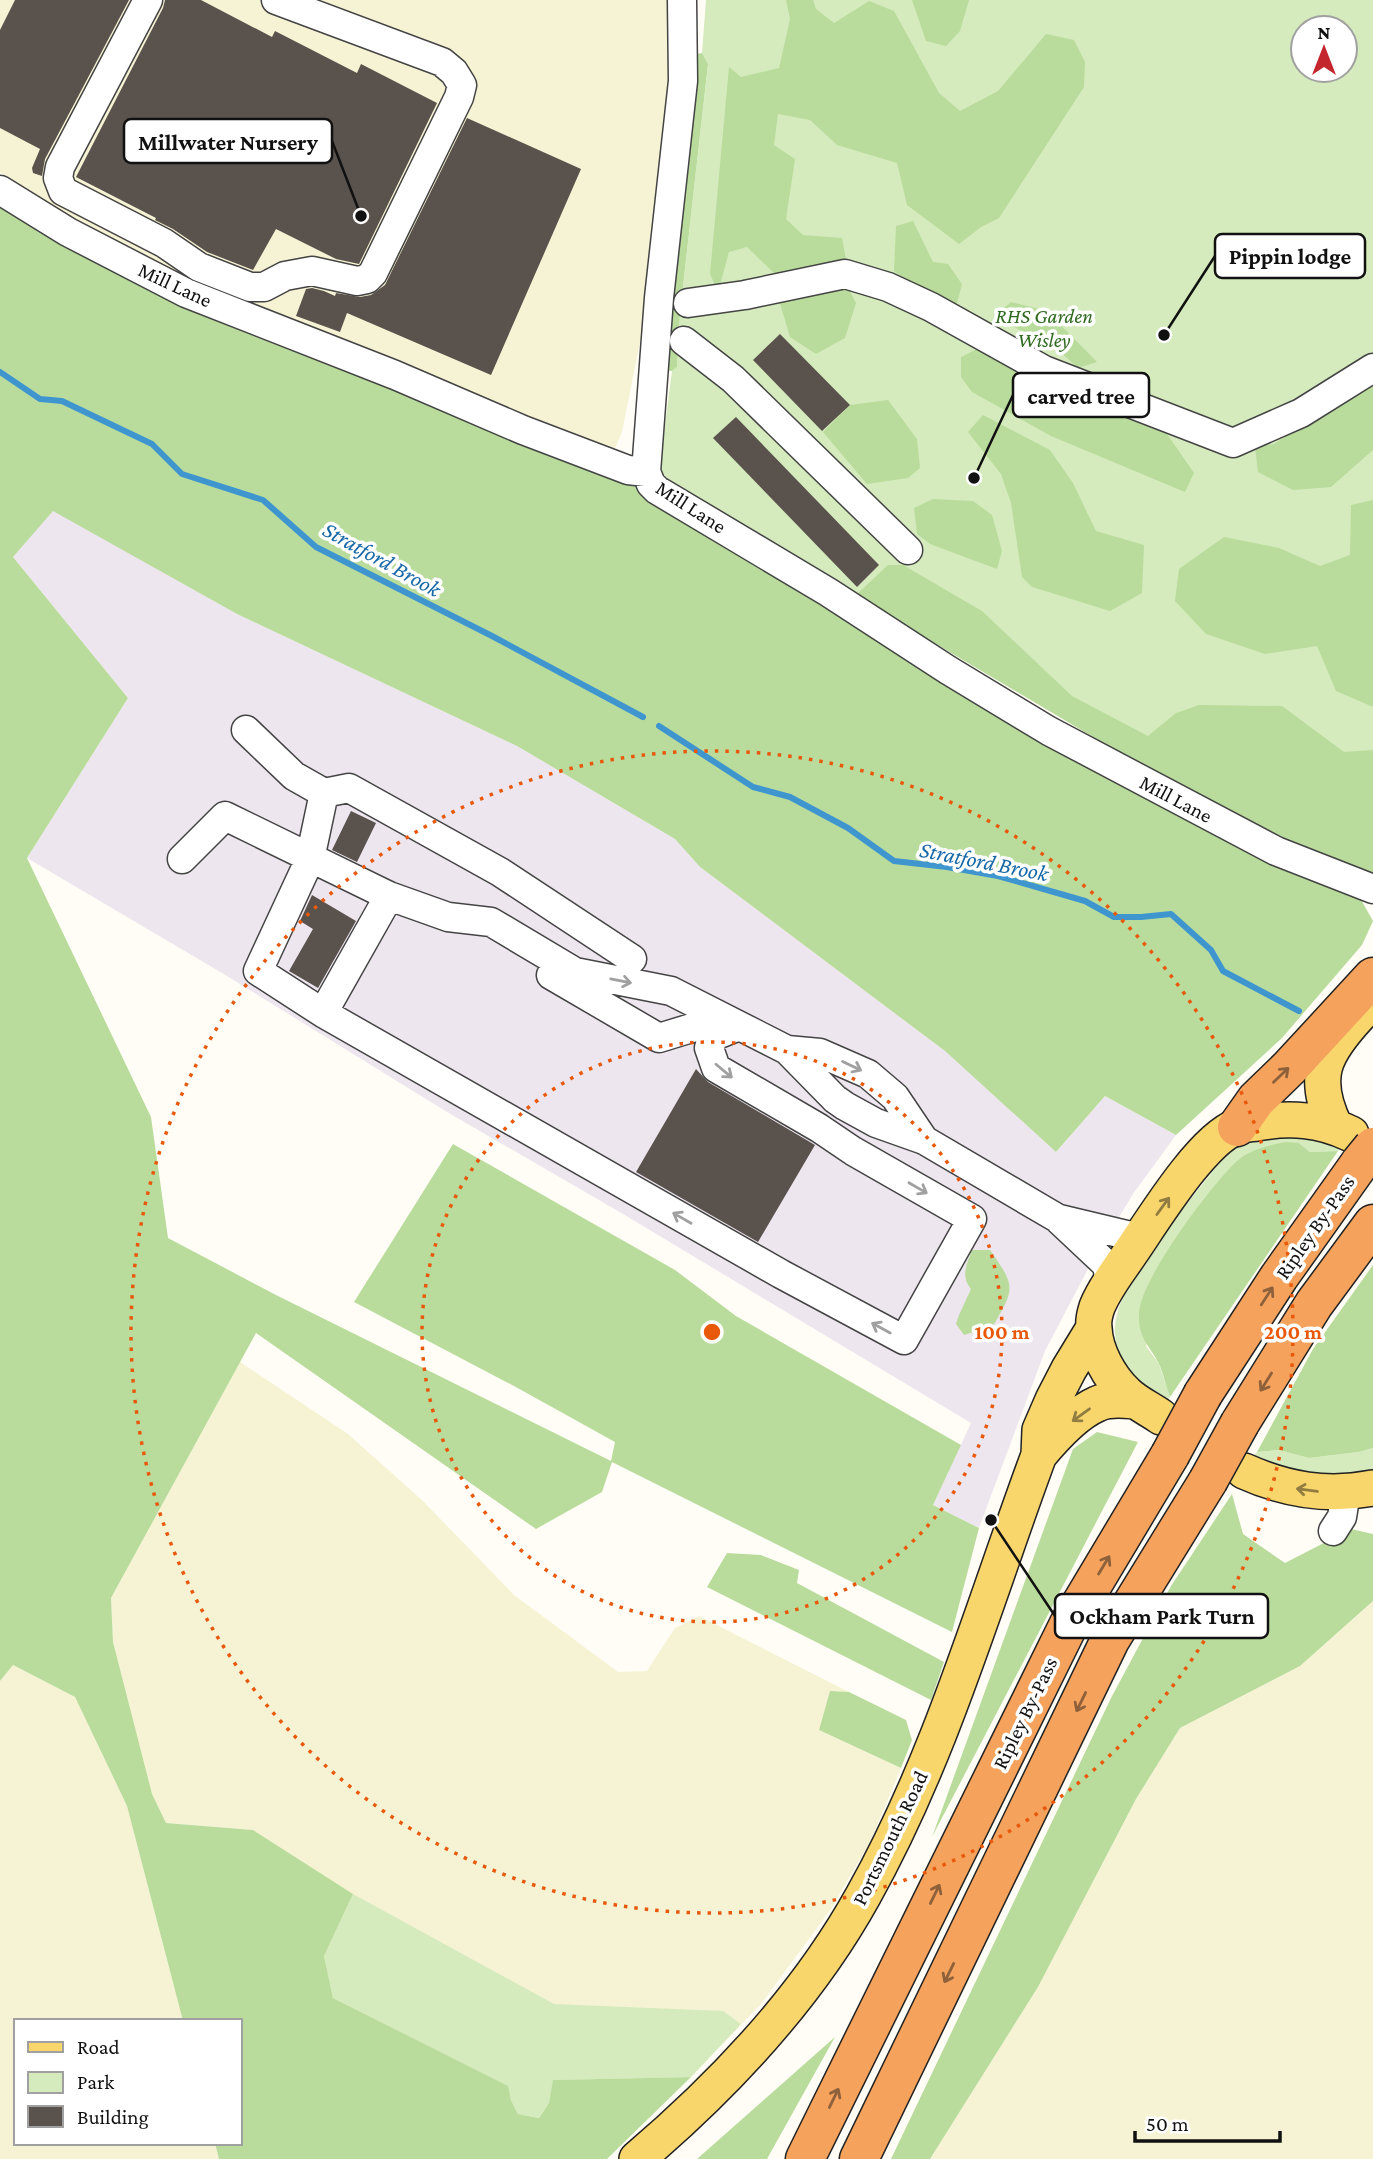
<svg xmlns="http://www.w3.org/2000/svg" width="1373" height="2159" viewBox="0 0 1373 2159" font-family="'Crimson Pro',serif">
	<rect width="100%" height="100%" fill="#fffdf5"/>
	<path fill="#eee6ef" d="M53,510L237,614L517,746L675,839L700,867L945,1051L1056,1152L1105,1096L1176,1135L1133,1194L1089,1267L1045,1351L979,1528L933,1505L971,1423L623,1214L447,1112L222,973L27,858L128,698L13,557Z"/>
	<path fill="#f6f3d4" d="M0,0H669L671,67L650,292L622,432L613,453L205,289L108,243L20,189L0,172Z
		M240,1362L348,1434L423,1501L514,1595L618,1672L647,1671L675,1628L699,1616L849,1692H830L819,1730L901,1768L870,1842L831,1909L761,2004L691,2077L554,2080L549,2103L511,2100L507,2086L333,1998L253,1830L166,1823L151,1794L113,1642L111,1598Z
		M1373,1601V2159H930L1038,1987L1136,1799L1180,1728L1300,1666Z
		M13,1665L75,1697L127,1806L183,2021H16V2143H215L219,2159H0V1681Z"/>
	<path fill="#d5ebbd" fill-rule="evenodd" d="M706,0H1373V881L1144,767L687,496L659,470L672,371L677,367L680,313L708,65L702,53ZM1303,28H1345V70H1303Z
		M1265,1130L1345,1142L1338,1151L1310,1152L1299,1143L1261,1148L1238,1160L1146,1346L1159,1364L1170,1397L1164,1407C1140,1385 1118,1370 1115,1334C1111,1290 1175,1218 1202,1185C1215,1169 1228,1149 1246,1138C1251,1134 1259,1132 1265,1130Z
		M1373,1448V1473L1324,1480L1249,1461L1257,1452L1279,1450L1309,1458L1359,1452Z
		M353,1894L554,2004L723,2011L741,2024L691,2077L554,2080L549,2103L539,2118L518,2114L511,2100L507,2086L333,1998L324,1956Z"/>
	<path fill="#b9dc9c" d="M786,0H813L816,9L834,23L869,1L894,11L939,93L960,111L998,91L1046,34L1074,40L1085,62L1084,87L999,218L981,227L959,244L907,205L897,163L837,145L810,120L778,114L774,145L795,159L786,219L803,235L842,238L847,265L775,274L747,247L729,252L720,285H715L710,274L729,67L741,77L779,68L790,19Z
		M912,0H969L960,31L946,46L926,41Z
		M702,53L708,64L680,313L677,367L672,371L660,370L690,55Z
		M0,201L635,480L1360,898L1373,921L1362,945L1282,1038L1176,1135L1105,1096L1056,1152L945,1051L700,867L675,839L517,746L237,614L53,511L13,557L128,698L27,858L151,1117L168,1238L276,1295L611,1461L615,1442L514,1386L354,1302L453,1144L675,1270L736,1316L961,1445L933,1505L979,1528L952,1632L612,1462L602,1492L536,1529L256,1333L111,1598L113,1642L152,1794L166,1823L253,1830L353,1894L324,1956L333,1998L508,2086L511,2100L518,2114L539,2118L549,2103L553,2080L691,2077L607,2159H219L215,2143H240V2021H183L127,1806L75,1697L13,1665L0,1681Z
		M913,221L933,262L948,264L962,284L955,311L937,305L894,271L896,226Z
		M847,286L856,303L845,338L816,354L790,337L779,300Z
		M1011,302L1047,311L1097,362L1078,368L1057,349L1008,324L1000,311Z
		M979,348L1165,431L1194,473L1185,492L1051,436L972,392L961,377V357Z
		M1373,379V450L1331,487L1293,490L1258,472L1255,447L1274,444Z
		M888,400L917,439L920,468L908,478L867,484L823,432L850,405Z
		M983,415L1050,450L1073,483L1096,531L1144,545L1142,593L1110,611L1032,587L1022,577L1011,503L1001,474L968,432Z
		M933,499L973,501L992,515L1002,551L997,569L930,544L917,534L914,508Z
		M1373,500V707L1336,691L1317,646L1265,654L1206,634L1175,601L1179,569L1224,537L1279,548L1320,566L1350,555L1351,505Z
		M888,565H903L982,611L1072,696L1148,736L1176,713L1199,705L1282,706L1344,752L1373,750V881L1259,832L1144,767L855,596Z
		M1286,1142L1299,1143L1310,1152L1338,1151L1170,1397C1166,1387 1164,1376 1160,1366C1150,1345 1138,1340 1139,1313C1140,1280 1211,1185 1237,1161C1250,1149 1270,1145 1286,1142Z
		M972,1250H990C1016,1287 1015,1288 993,1326L964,1335L956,1324L959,1315L971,1289C960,1276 967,1264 972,1250Z
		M1373,1265V1448L1359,1452L1309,1458L1279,1450L1257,1452L1313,1349Z
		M1097,1432L1138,1442L932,1837L1073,1449Z
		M1232,1494L1243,1534L1285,1563L1351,1529L1373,1534V1601L1300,1666L1180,1728L1136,1799L1038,1987L930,2159H891L1111,1698L1171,1586Z
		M727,1553L761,1555L799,1570L797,1583L944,1662L931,1700L707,1587Z
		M830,1691L849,1692L906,1720L912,1740L901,1768L819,1730Z
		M835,2037L767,2159H697Z"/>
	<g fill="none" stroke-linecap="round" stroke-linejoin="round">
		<path stroke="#3f96cf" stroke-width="6" d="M0,372L40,399L62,401L152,444L182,474L263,500L316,547L492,636L643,717
			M659,726L753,787L790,797L848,828L894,861L947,867L998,876L1085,901L1114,917H1141L1171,914L1211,950L1223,971L1299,1011"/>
	</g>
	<path fill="#5a524d" d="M15,0H129L45,159L42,176L33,173L32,168L40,149L0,128V30Z
		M165,0H201L272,37L275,31L357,73L361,64L437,103L359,264L336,259L276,229L253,270L207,252L173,229L155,220L156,218L76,177L163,8Z
		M467,118L581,169L491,375L347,313L340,332L296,316L306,289L312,288L324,291L335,296L336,293L360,297L371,295L385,285Z
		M780,334L850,405L822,431L753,360Z
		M736,417L879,565L857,587L713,438Z
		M351,811L376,823L357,862L332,850Z
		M312,895L356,921L318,988L289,971L313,929L300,921Z
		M696,1069L708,1082L815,1145L758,1242L636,1172Z"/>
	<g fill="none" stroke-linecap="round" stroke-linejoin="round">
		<defs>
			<path id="minor" d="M148,0L60,167L58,178L63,191L164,243L199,267L250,287H264L285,276L312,271L357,281L367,279L373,273L459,97L462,85L454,72L442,62L276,0
				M682,0L683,81L659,298L646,472L651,484L657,490L828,592L948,670L1049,731L1276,851L1373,889
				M0,190L68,232L186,293L395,375L523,430L628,470L646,472
				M688,303L745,295L845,274L888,287L931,307L1044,370L1233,443L1301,413L1373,368
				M684,341L733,379L908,550
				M246,730L294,776L324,793
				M182,859L225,816L389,896L448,917L491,922L575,972L671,991L787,1050L835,1099L845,1106L876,1123L924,1140L1057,1218L1107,1265L1110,1283
				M389,896L323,1013L781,1274L904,1340L972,1219L853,1151L819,1128L716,1068L709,1048L714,1036L739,1026
				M551,975L659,1038L724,1018
				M323,1013L258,971L310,859L324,793L349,788L500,872L632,959
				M787,1050L820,1053L868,1074L895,1097L924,1140
				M1060,1219L1127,1235L1142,1236
				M1333,1531L1342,1517L1346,1492"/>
			<path id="major" d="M1335,1127C1311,1077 1323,1054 1359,1015
				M1161,1417C1150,1409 1136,1403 1126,1393C1109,1377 1095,1351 1094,1328C1093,1321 1095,1313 1097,1307C1105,1287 1119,1270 1131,1252C1153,1220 1201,1141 1236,1127C1242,1124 1251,1124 1257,1123C1290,1117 1320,1119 1351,1134
				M1039,1455C1054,1437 1076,1413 1097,1404C1109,1398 1123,1400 1135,1401
				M1244,1471C1286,1490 1327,1497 1373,1488
				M637,2159C724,2085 807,1997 863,1896C941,1757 984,1603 1039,1455L1040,1430L1053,1400L1069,1369L1094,1328"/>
			<path id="highway" d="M1237,1127L1256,1100L1290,1067L1373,977
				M1203,1394L1279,1277L1360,1163
				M1240,1423L1314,1304L1373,1224
				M805,2159L1069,1624L1170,1455
				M859,2159L1110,1640L1208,1481"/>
		</defs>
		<use href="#minor" stroke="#444" stroke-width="31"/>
		<use href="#major" stroke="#222" stroke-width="38"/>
		<use href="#highway" stroke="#222" stroke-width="41"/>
		<use href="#minor" stroke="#fff" stroke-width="28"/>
		<use href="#major" stroke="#f9d66b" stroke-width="35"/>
		<use href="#highway" stroke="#f5a25d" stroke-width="38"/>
		<defs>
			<path id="highway-bridge" d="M1360,1163L1373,1147
				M1170,1455L1203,1394
				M1208,1481L1240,1423"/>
		</defs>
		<use href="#highway-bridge" stroke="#222" stroke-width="41" stroke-linecap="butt"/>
		<use href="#highway-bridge" stroke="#f5a25d" stroke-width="38"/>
	</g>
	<defs><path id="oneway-shaft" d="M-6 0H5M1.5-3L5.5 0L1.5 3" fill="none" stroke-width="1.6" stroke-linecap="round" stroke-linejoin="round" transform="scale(1.75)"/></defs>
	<g stroke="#a0a0a0">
		<use href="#oneway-shaft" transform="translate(621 981) rotate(11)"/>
		<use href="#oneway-shaft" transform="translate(852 1066) rotate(26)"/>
		<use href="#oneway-shaft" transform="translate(724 1071) rotate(40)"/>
		<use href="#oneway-shaft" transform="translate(918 1188) rotate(30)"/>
		<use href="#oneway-shaft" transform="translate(682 1218) rotate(-150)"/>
		<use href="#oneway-shaft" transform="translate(881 1328) rotate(-151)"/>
	</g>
	<g stroke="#8e613b">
		<use href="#oneway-shaft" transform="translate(1281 1075) rotate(-44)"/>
		<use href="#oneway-shaft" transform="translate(1267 1296) rotate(-57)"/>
		<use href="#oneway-shaft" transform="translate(1266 1382) rotate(122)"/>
		<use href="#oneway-shaft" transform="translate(1104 1565) rotate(-59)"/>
		<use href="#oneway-shaft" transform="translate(1081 1702) rotate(116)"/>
		<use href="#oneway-shaft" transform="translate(935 1894) rotate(-64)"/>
		<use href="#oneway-shaft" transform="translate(949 1973) rotate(116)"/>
		<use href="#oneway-shaft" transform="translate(834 2098) rotate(-64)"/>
	</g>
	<g stroke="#917d42">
		<use href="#oneway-shaft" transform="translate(1163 1206) rotate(-54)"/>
		<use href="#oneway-shaft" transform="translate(1081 1415) rotate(144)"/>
		<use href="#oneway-shaft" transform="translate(1307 1490) rotate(-172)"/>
	</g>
	<g fill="none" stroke="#e8590c" stroke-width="3.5" stroke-dasharray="3.5 7">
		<circle cx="712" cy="1332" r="290"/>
		<circle cx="712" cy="1332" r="581"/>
	</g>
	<g text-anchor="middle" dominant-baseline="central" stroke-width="7" stroke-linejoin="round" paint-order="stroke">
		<g font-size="21" fill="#111" stroke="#fff">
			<text transform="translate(175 285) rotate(25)">Mill Lane</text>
			<text transform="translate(691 507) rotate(33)">Mill Lane</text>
			<text transform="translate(1176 799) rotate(28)">Mill Lane</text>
			<text transform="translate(1315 1227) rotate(-55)">Ripley By-Pass</text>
			<text transform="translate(1025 1713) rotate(-64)">Ripley By-Pass</text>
			<text transform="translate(890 1838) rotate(-64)">Portsmouth Road</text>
		</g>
		<g font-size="21" font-style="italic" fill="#2f6b1f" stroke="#fff">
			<text x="1044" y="316">RHS Garden<tspan x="1044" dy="24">Wisley</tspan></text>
		</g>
		<g font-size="23" font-style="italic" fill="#1768a6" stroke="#fff">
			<text transform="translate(382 559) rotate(29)">Stratford Brook</text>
			<text transform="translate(984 861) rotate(11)">Stratford Brook</text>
		</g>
	</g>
	<circle cx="712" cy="1332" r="10" fill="#e8590c" stroke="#fff" stroke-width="3.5"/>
	<g font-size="21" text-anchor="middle" font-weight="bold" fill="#e8590c" stroke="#fff" stroke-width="7" stroke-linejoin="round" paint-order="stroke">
		<text x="1002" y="1339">100 m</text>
		<text x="1293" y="1339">200 m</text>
	</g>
	<path fill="none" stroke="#111" stroke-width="2.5" d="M361 216L332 141M1164 335L1215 256M974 478L1013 395M991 1520L1055 1616"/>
	<g fill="#111" stroke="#fff" stroke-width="2.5">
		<circle cx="361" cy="216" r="7"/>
		<circle cx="1164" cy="335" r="7"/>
		<circle cx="974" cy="478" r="7"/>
		<circle cx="991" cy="1520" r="7"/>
	</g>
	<g fill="#fff" stroke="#111" stroke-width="2.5">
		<rect x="124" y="119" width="208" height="44" rx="7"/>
		<rect x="1215" y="234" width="150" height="44" rx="7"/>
		<rect x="1013" y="373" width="136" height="44" rx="7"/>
		<rect x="1055" y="1594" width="213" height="44" rx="7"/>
	</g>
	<g font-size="23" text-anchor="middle" font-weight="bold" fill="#111">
		<text x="228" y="150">Millwater Nursery</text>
		<text x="1290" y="264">Pippin lodge</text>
		<text x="1081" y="404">carved tree</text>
		<text x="1162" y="1624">Ockham Park Turn</text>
	</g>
	<rect x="14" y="2019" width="228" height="126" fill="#ffffff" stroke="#a0a0a0" stroke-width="2"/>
	<rect x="28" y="2042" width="35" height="10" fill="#f9d66b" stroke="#a0a0a0" stroke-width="2"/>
	<text x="77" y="2054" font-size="21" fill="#111111">Road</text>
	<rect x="28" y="2072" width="35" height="21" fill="#d5ebbd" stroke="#a0a0a0" stroke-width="2"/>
	<text x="77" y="2089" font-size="21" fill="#111111">Park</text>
	<rect x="28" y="2106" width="35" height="21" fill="#5a524d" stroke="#a0a0a0" stroke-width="2"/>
	<text x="77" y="2124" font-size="21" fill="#111111">Building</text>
	<g transform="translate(1324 49)"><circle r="33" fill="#ffffff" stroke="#a0a0a0" stroke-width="2"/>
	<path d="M0-5L12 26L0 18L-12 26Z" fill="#c4262e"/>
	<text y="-10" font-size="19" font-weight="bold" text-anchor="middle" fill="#111111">N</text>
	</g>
	<path d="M1135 2131v10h145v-10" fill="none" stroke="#111111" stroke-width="3.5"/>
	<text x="1146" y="2131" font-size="21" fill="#111111" stroke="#ffffff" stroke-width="5" paint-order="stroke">50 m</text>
</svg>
